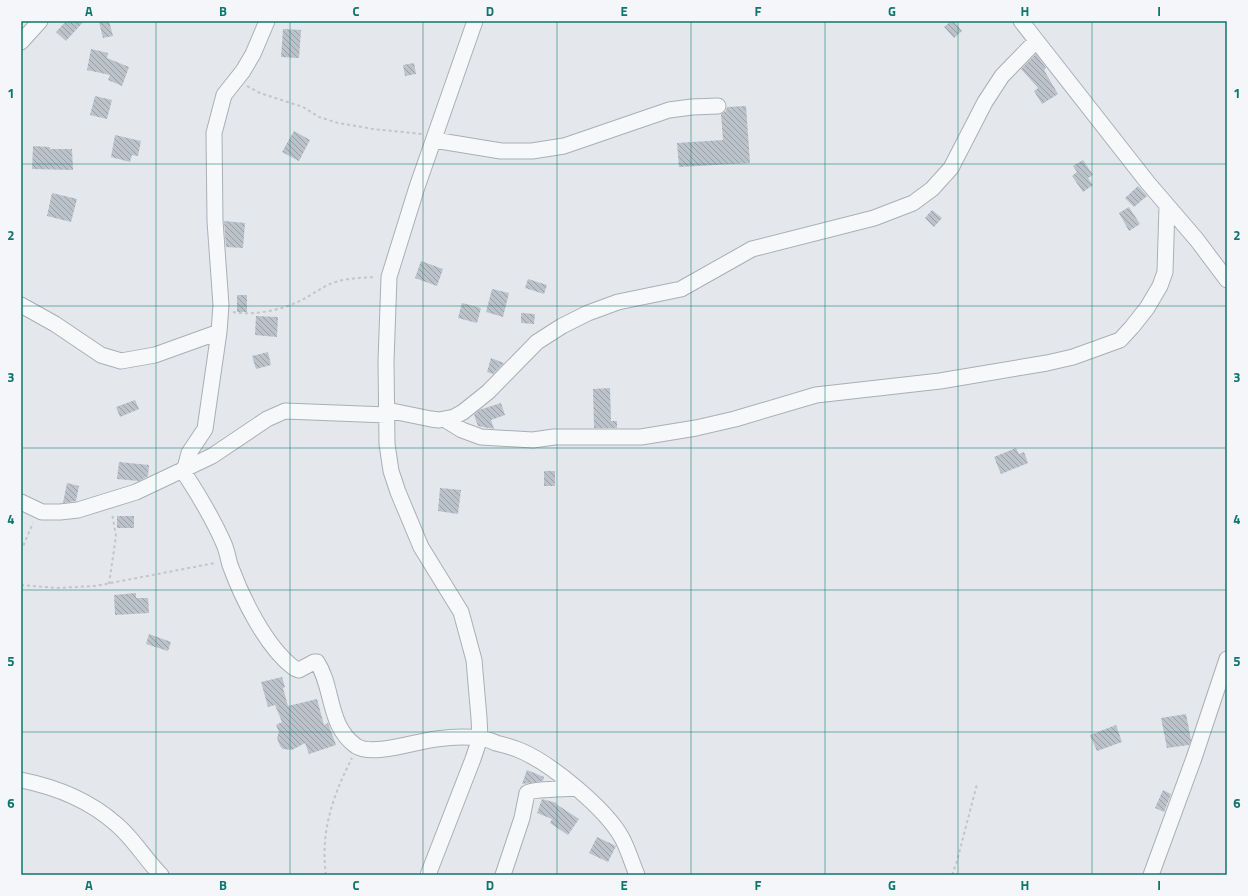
<svg xmlns="http://www.w3.org/2000/svg" width="1248" height="896" viewBox="0 0 1248 896" font-family="'Titillium Web',sans-serif">
	<defs>
		<pattern id="building-back-hatch" width="6" height="6" patternUnits="userSpaceOnUse"><rect width="6" height="6" fill="#bbc2c9"/><path d="M-1 5l2 2M0 0l6 6M5-1l2 2" fill="none" stroke="#989ea5"/></pattern>
	</defs>
	<rect width="100%" height="100%" fill="#e4e8ec"/>
	<path fill="url(#building-back-hatch)" d="M66,21H84L66,41L56,32Z
		M109,21L113,36L103,38L99,22Z
		M951,21H954L962,31L954,38L944,27Z
		M283,29L301,30L299,58L281,57Z
		M91,49L108,53L107,58L129,67L122,86L108,80L110,75L87,70Z
		M1036,54L1046,68L1044,70L1058,94L1042,104L1034,91L1038,88L1021,69Z
		M414,63L416,74L405,76L403,65Z
		M95,96L112,100L107,119L90,115Z
		M746,106L750,163L679,167L677,143L723,140L721,114L726,111L727,107Z
		M294,131L310,140L299,161L282,152Z
		M115,135L141,141L138,156L132,155L130,162L111,157Z
		M33,146L50,147V149H72L73,170L32,169Z
		M1083,160L1093,175L1088,178L1093,185L1083,192L1072,176L1077,172L1073,166Z
		M1138,186L1147,196L1134,207L1125,198Z
		M52,193L77,199L71,222L47,216Z
		M1129,207L1140,224L1129,231L1119,213Z
		M932,210L942,218L934,227L925,218Z
		M224,221L245,223L243,248L226,247Z
		M421,261L443,269L437,286L415,278Z
		M528,279L547,285L544,294L525,288Z
		M492,289L509,293L503,317L486,312Z
		M237,295H247V312H237Z
		M462,303L481,308L477,323L458,318Z
		M521,313L535,314L534,324L521,323Z
		M256,316L278,317L277,337L255,335Z
		M268,352L271,365L256,369L252,356Z
		M491,358L504,363L493,374L487,372Z
		M610,388L611,421H617V428H594L593,389Z
		M135,400L139,409L120,417L116,407Z
		M501,403L505,415L491,420L494,429L478,426L474,415L479,410Z
		M1016,448L1019,454L1024,452L1028,463L1001,474L994,457Z
		M119,462L149,465L148,476L139,481L117,479Z
		M544,471H555V486H544Z
		M67,483L79,486L76,501L63,503Z
		M440,488L461,490L458,514L438,511Z
		M117,516H134V528H117Z
		M136,593V598H148L149,613L115,615L114,595Z
		M149,634L171,642L168,651L146,644Z
		M282,677L285,687L283,688L288,706L317,699L324,725L328,723L336,745L309,754L305,743L292,750L283,749L280,746L277,738L279,732L276,725L282,722L275,705L268,707L261,682Z
		M1186,714L1191,740L1189,745L1167,748L1161,718Z
		M1116,725L1122,742L1097,751L1090,735Z
		M527,770L544,777L543,781L522,784Z
		M1163,790L1171,794L1164,812L1155,808Z
		M542,799L557,803L556,804L579,819L568,835L550,823L552,819L537,813Z
		M597,837L616,846L608,862L589,853Z"/>
	<g fill="none" stroke-linecap="round" stroke-linejoin="round">
		<defs>
			<path id="minor" d="M1021,21L1148,183L1197,240L1227,280
				M21,42L40,21
				M434,140L501,151H532L564,146L669,110L692,107L718,106
				M21,305L55,324L101,355L121,361L155,355L219,332
				M387,410L431,419L439,420L454,417L463,412L488,392L537,342L562,326L588,313L618,302L681,289L752,249L874,218L913,203L932,189L951,168L985,102L1002,76L1036,41
				M444,419L462,430L481,437L533,440L554,437H641L696,428L735,419L816,395L940,381L1047,363L1073,357L1120,340L1132,327L1147,308L1160,286L1165,272L1167,206
				M185,468L189,453L205,429L219,332L221,305L215,221L214,133L224,95L243,71L253,54L267,21
				M182,470C196,490 214,521 224,544C227,551 228,558 230,565C242,598 266,647 294,668L299,670L314,662H317C334,688 327,725 356,746C372,757 417,741 436,739C450,737 465,736 479,738C485,738 491,741 496,743C504,745 512,747 519,750C551,763 606,809 622,838C628,849 632,863 637,875
				M21,502L42,512H60L78,510L136,492L212,456L267,419L285,411L387,415
				M21,780C56,787 89,800 116,824C133,838 145,859 161,875
				M428,875L473,759L480,738L479,718L474,660L461,612L421,547L398,492L391,471L387,444L386,361L389,277L417,187L475,21
				M503,875L522,818L527,793C532,789 567,789 576,788
				M1151,875L1194,758L1227,659"/>
		</defs>
		<use href="#minor" stroke="#a9afb6" stroke-width="17"/>
		<path stroke="#c2c6cb" stroke-width="2" stroke-dasharray="3 3" stroke-linecap="butt" d="M247,86L260,93L303,107L319,117L338,123L373,129L422,134
			M233,312C254,316 281,310 300,301C310,296 319,289 330,284C344,278 360,278 376,277
			M21,551L33,523
			M109,584L116,536L112,513
			M21,585L56,588L95,586L215,563
			M326,875C320,832 333,795 352,758
			M952,875L957,861L977,784"/>
		<use href="#minor" stroke="#f7f8fa" stroke-width="15"/>
	</g>
	<path fill="none" stroke="#0f766e" stroke-width="1" stroke-opacity="0.55" d="M156,21V875M290,21V875M423,21V875M557,21V875M691,21V875M825,21V875M958,21V875M1092,21V875M21,164H1227M21,306H1227M21,448H1227M21,590H1227M21,732H1227"/>
	<rect width="1248" height="896" fill="none" stroke="#f4f6f9" stroke-width="44"/>
	<rect x="22" y="22" width="1204" height="852" fill="none" stroke="#0f766e" stroke-width="1.5"/>
	<g font-size="13" text-anchor="middle" font-weight="bold" fill="#0f766e">
		<text x="89" y="16">A</text>
		<text x="223" y="16">B</text>
		<text x="356" y="16">C</text>
		<text x="490" y="16">D</text>
		<text x="624" y="16">E</text>
		<text x="758" y="16">F</text>
		<text x="892" y="16">G</text>
		<text x="1025" y="16">H</text>
		<text x="1159" y="16">I</text>
		<text x="11" y="98">1</text>
		<text x="1237" y="98">1</text>
		<text x="11" y="240">2</text>
		<text x="1237" y="240">2</text>
		<text x="11" y="382">3</text>
		<text x="1237" y="382">3</text>
		<text x="11" y="524">4</text>
		<text x="1237" y="524">4</text>
		<text x="11" y="666">5</text>
		<text x="1237" y="666">5</text>
		<text x="11" y="808">6</text>
		<text x="1237" y="808">6</text>
		<text x="89" y="890">A</text>
		<text x="223" y="890">B</text>
		<text x="356" y="890">C</text>
		<text x="490" y="890">D</text>
		<text x="624" y="890">E</text>
		<text x="758" y="890">F</text>
		<text x="892" y="890">G</text>
		<text x="1025" y="890">H</text>
		<text x="1159" y="890">I</text>
	</g>
</svg>
